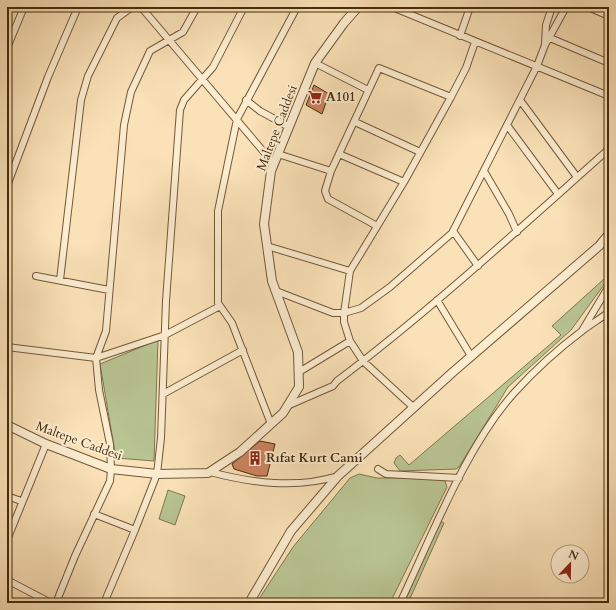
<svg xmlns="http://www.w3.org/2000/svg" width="616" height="610" viewBox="0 0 616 610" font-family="Cardo,serif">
	<rect width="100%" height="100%" fill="#fae1b7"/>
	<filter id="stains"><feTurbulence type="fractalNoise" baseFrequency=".005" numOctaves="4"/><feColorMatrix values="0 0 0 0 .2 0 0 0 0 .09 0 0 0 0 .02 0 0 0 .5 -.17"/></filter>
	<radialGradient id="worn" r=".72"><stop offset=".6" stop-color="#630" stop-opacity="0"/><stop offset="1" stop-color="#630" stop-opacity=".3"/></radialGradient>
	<path fill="#b9c493" stroke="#7f7850" d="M604,279L606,282L571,330L508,387L459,467L456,469L400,471L394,463L396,458L400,455L409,465L561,335L552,326Z
		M158,340L154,461L116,458L100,364Z
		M359,474L377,478H434L445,481L447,487L390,603H316L318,600L259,599L293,547L350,478Z
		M168,490L185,496L175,525L159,519Z
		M440,521L444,523L408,603H404Z"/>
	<path fill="#cd8460" stroke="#452c0d" d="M314,85L329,94L322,114L306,105Z
		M260,441L275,444L267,476H257L234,469L232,464Z"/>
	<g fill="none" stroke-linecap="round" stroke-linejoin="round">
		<defs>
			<path id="minor" d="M141,7L274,164
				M392,7L609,96
				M588,7L609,16
				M460,36L470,7
				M550,38L609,63
				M545,44L546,25L552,7
				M7,48L24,7
				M315,63L368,90
				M246,100L260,111L289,127
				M520,100L577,177
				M355,122L420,152
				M507,125L558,194
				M278,154L331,171
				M339,154L404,182
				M484,171L509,214L517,232
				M7,186L48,77L78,7
				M377,226L328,199L325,191L331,171L379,68L451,97
				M453,231L478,266
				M267,246L350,271
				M36,276L109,290
				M60,280L81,100L88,76L117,18L132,7
				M276,291L333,313H344L361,308L390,287L452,233L537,66L545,45L566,7
				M437,300L471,356
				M583,329L609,286
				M7,347L96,358L165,335L220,306
				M299,372L350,341
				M163,394L243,350
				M287,406L333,386L337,381C432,309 520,228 609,149
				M413,407L363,361L350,341L344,322V313L350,271L404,182L451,97L466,68L475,42
				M271,424L232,323L218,303V211L237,119L297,7
				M378,469L386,474L459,478
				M210,472C252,483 296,489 338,476
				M7,496L21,501
				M94,514L135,530L104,603
				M135,530L157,474L161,438L166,301L180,110L184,100L213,67L244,7
				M7,540L46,444
				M7,580L51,603
				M56,603L75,556L110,481L111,469L110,444L99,390L96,358L106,331L124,125L131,92L150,51L183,32L197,7
				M400,603C432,536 465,448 514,393C534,371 558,349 582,331C591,324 600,319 609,312"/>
			<path id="tertiary" d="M7,425L46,444L111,469L157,474L208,473L240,452L283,413L299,387L298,352L272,281L264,224L271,171L315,63L344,23L358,7
				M249,603L291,531L338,476L453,372L599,246L609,234"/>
		</defs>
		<use href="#minor" stroke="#725938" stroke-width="8"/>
		<use href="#tertiary" stroke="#725938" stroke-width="10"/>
		<use href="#minor" stroke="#fcecd0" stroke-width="6"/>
		<use href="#tertiary" stroke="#fcecd0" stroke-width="8"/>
	</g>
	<defs>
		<symbol id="supermarket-bare" viewBox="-9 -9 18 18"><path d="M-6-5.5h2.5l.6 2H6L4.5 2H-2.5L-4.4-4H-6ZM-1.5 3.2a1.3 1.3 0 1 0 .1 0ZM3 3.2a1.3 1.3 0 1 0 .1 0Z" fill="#8f2418" stroke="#fcecd0" stroke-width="2.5" paint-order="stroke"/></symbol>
		<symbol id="building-bare" viewBox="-9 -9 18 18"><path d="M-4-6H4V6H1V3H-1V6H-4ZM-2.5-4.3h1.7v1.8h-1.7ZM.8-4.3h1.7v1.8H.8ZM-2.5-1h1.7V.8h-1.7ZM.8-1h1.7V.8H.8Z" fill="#8f2418" stroke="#fcecd0" stroke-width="2.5" paint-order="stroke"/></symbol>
	</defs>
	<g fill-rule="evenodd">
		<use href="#supermarket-bare" x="305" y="87" width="20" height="20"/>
		<use href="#building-bare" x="245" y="448" width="20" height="20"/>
	</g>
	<g text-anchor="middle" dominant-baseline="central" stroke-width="4" stroke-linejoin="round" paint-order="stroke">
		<g font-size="13" font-weight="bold" fill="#452c0d" stroke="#fcecd0" text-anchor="start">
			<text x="326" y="97">A101</text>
			<text x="266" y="458">Rıfat Kurt Cami</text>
		</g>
		<g font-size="13" fill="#452c0d" stroke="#fcecd0">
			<text transform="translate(277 128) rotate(-69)">Maltepe Caddesi</text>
			<text transform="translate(79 441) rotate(20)">Maltepe Caddesi</text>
		</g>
	</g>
	<rect width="616" height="610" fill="none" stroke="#fae1b7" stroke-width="24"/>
	<rect x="8" y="8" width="600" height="594" fill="none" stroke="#452c0d" stroke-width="2"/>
	<rect x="12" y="12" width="592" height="586" fill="none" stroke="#452c0d"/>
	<g transform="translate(570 564) rotate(22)"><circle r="19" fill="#fcecd0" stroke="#b39f82"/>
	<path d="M0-3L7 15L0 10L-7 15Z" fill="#8f2418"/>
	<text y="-6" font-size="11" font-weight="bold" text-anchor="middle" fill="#452c0d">N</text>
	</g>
	<rect width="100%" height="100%" filter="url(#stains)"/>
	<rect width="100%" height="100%" fill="url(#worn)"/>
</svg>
